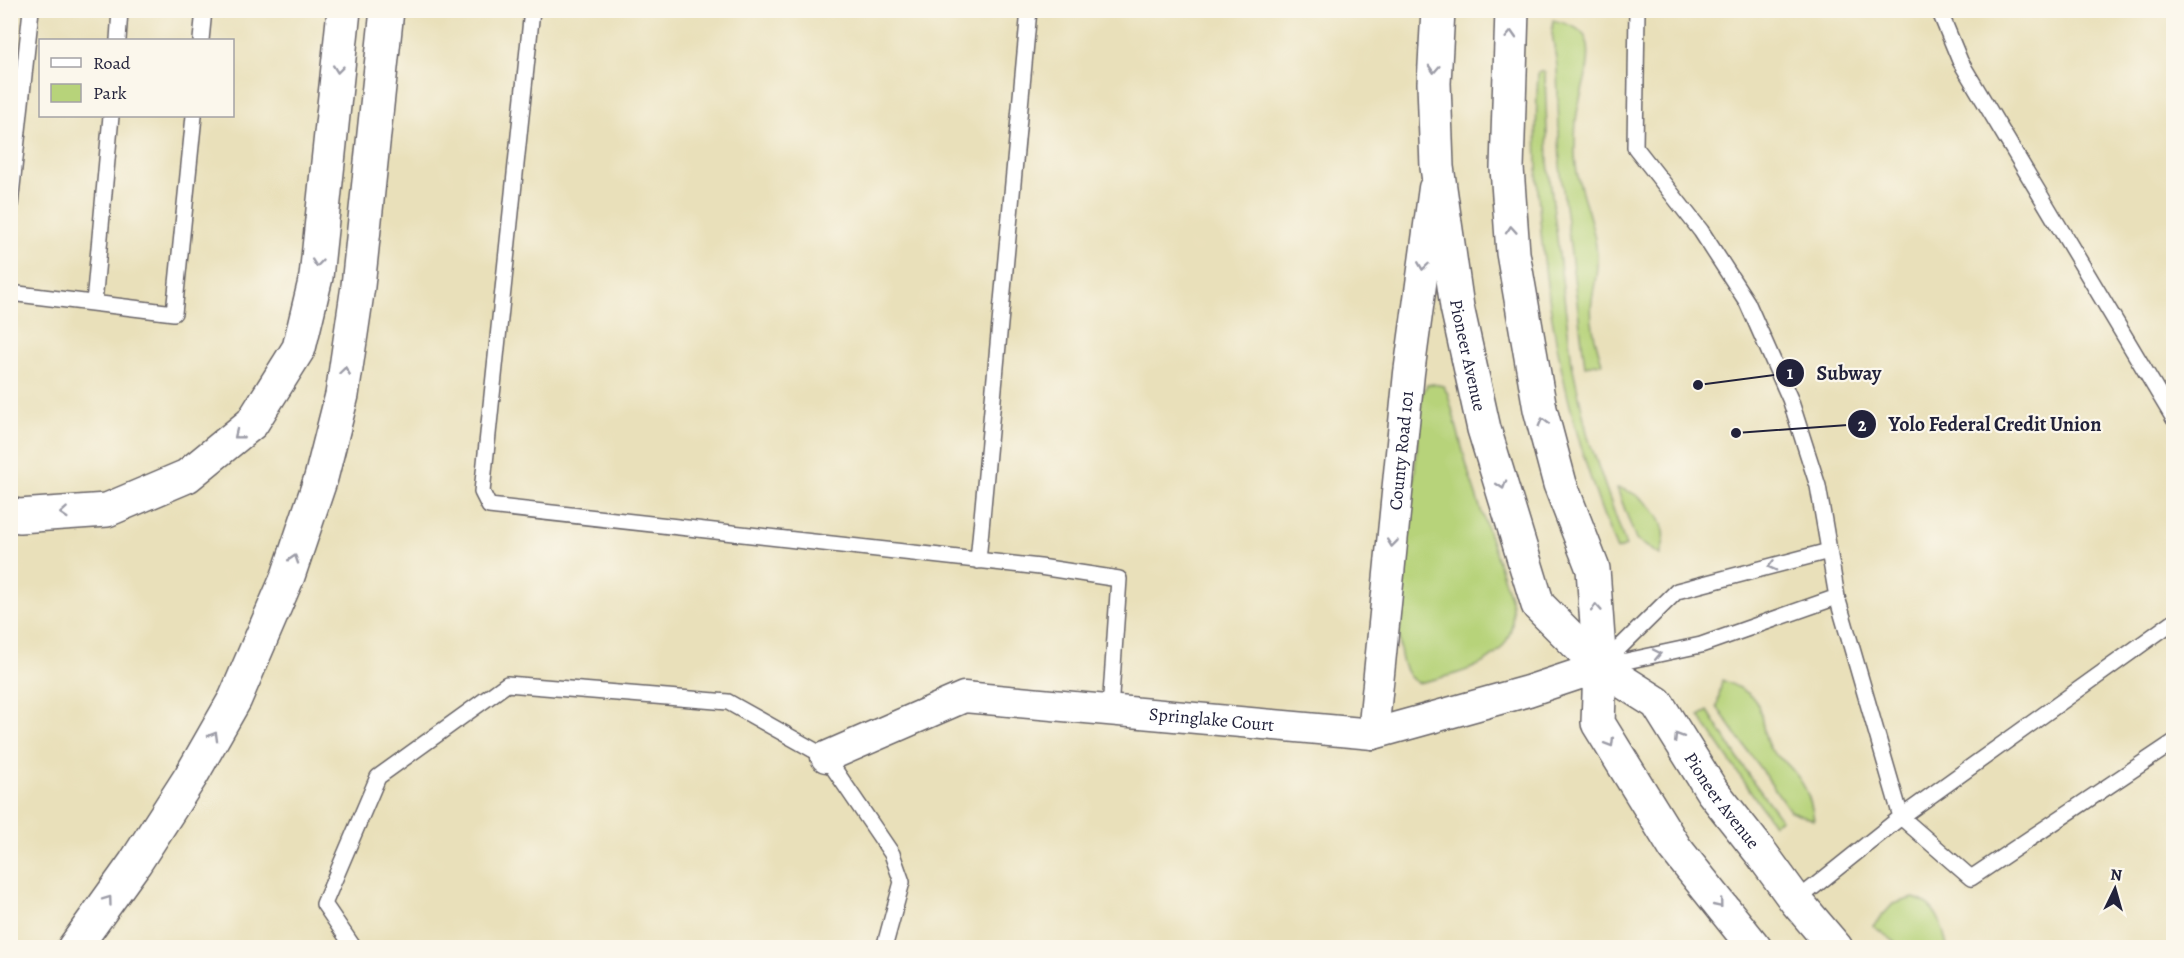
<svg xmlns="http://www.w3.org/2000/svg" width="2184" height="958" viewBox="0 0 2184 958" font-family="Alegreya,serif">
	<rect width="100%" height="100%" fill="#fbf7ec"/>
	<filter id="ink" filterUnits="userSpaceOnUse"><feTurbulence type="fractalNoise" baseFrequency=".0167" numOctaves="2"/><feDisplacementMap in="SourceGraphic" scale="12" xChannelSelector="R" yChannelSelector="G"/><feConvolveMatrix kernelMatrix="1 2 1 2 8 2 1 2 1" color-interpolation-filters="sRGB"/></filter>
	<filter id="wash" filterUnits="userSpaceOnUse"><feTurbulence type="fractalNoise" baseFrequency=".008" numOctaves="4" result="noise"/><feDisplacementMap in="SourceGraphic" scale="24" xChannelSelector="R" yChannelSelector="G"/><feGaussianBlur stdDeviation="1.35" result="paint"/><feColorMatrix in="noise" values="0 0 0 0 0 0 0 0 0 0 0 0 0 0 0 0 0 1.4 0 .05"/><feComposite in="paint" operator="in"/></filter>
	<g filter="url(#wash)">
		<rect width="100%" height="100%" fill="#e9e0ba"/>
		<path fill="#b7d37a" stroke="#6c7a5a" stroke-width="1.5" d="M1553,20C1568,24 1585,28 1588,45C1591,67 1582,87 1578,108C1575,121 1575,135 1575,148C1574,183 1592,213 1596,246C1599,265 1595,282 1592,300C1589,321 1596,343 1602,363L1585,366L1560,166L1557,66L1552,33Z
			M1538,72H1544L1545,74L1548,162L1572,364L1588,437L1626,546L1617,550C1557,406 1529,227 1538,72Z
			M1433,384L1443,386L1448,394L1469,474L1511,601C1523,662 1463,673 1418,683C1401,675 1400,651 1399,635L1422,394L1427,385Z
			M1617,488C1637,491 1660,510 1664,531C1666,539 1662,548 1660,555L1636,540Z
			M1722,680C1738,687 1758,694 1761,715C1763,726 1764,737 1769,747C1772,753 1780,758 1786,763C1803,780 1811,796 1814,820L1790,811L1717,707Z
			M1708,711L1749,776L1781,819L1773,824L1699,716Z
			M1913,898C1937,903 1943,926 1947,947H1902L1873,926L1893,904Z"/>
	</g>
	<g filter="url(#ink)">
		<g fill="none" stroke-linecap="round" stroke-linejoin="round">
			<defs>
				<path id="service" d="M532,10L482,492L489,506L1040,567L1119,579L1110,710
					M1637,10L1635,147L1701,231L1747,302L1790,399L1818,486L1837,597L1901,817L2174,621
					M1939,10L1960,61L2174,419
					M118,40L120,10
					M201,40L204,10
					M10,205L31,10
					M10,293L174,313L194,116
					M94,303L111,116
					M978,561L1029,10
					M1602,665L1677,591L1829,551
					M1603,666L1701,645L1837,597
					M1796,901L1901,817L1971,878L2174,742
					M354,948L324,904L378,777L507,684L728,702L826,757L892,854L902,882L884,948"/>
				<g id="minor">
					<path id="s1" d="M1373,734L1409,373L1434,188"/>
					<path id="s2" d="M826,757L964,697L1373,734L1528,691L1600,667"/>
				</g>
				<g id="secondary">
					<path id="s3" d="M1438,10L1434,83L1437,167L1457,307L1484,429L1538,605L1600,667L1657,703L1712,791L1761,853L1796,901L1836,948"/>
					<path d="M1512,10L1507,168L1513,253L1540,409L1560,484L1593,569L1600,667L1598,723L1675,848L1755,948"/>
				</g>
				<path id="motorway" d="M10,514L19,516L107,510L187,476L252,423L299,348L316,277L344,10
					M74,948L135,863L191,776L235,699L288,576L321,478L342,395L358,286L387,10"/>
			</defs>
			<use href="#service" stroke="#686467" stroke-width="18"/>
			<use href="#minor" stroke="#686467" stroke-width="33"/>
			<use href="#secondary" stroke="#686467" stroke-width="36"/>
			<use href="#motorway" stroke="#686467" stroke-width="36"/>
			<use href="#service" stroke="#fff" stroke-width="15"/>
			<use href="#minor" stroke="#fff" stroke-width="30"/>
			<use href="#secondary" stroke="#fff" stroke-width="33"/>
			<use href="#motorway" stroke="#fff" stroke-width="33"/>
		</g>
		<defs><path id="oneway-chevron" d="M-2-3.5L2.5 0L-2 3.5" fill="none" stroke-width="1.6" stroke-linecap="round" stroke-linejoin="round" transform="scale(1.5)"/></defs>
		<g stroke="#9c9ca7">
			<use href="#oneway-chevron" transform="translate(1511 35) rotate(-87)"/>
			<use href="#oneway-chevron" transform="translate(338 69) rotate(96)"/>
			<use href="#oneway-chevron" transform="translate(1434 69) rotate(93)"/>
			<use href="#oneway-chevron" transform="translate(1511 230) rotate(-94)"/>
			<use href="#oneway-chevron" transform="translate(317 263) rotate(96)"/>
			<use href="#oneway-chevron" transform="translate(1423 266) rotate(98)"/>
			<use href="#oneway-chevron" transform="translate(345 371) rotate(-82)"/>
			<use href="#oneway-chevron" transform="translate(1543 422) rotate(-105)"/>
			<use href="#oneway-chevron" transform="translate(238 435) rotate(141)"/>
			<use href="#oneway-chevron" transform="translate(1502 485) rotate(73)"/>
			<use href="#oneway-chevron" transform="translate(64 513) rotate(176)"/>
			<use href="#oneway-chevron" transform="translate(1392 543) rotate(96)"/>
			<use href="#oneway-chevron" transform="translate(294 559) rotate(-72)"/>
			<use href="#oneway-chevron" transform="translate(1772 566) rotate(165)"/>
			<use href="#oneway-chevron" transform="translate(1596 608) rotate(-94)"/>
			<use href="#oneway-chevron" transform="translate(1657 654) rotate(-12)"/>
			<use href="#oneway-chevron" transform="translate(214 736) rotate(-60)"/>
			<use href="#oneway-chevron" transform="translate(1678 737) rotate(-122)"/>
			<use href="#oneway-chevron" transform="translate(1610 743) rotate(59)"/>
			<use href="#oneway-chevron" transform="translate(108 900) rotate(-54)"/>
			<use href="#oneway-chevron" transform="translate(1719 904) rotate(51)"/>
		</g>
	</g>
	<g text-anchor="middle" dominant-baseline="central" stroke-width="4.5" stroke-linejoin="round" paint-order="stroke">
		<g font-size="18" fill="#22223b" stroke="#fbf7ec">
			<text stroke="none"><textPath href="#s3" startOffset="348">Pioneer Avenue</textPath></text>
			<text stroke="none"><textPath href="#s1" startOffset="285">County Road 101</textPath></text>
			<text stroke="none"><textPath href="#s2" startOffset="399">Springlake Court</textPath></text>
			<text stroke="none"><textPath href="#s3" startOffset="880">Pioneer Avenue</textPath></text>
		</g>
	</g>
	<path fill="none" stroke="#22223b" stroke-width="2" d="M1698 385L1790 373M1736 433L1862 424"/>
	<g fill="#22223b" stroke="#fbf7ec" stroke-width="2">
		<circle cx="1698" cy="385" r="6"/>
		<circle cx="1736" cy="433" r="6"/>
		<circle cx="1790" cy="373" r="15"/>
		<circle cx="1862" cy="424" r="15"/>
	</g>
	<g font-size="18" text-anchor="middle" font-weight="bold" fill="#fff">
		<text x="1790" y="379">1</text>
		<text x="1862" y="431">2</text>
	</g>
	<g font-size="20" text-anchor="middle" font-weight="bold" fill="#22223b" stroke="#fbf7ec" stroke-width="4.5" stroke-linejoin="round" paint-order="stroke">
		<text x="1849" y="380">Subway</text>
		<text x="1995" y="431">Yolo Federal Credit Union</text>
	</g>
	<rect width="2184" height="958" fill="none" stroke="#fbf7ec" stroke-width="36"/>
	<rect x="39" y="39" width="195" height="78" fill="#fbf7ec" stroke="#a4a2a5" stroke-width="1.5"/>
	<rect x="51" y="58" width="30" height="9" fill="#ffffff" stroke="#a4a2a5" stroke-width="1.5"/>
	<text x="93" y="69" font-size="18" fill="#22223b">Road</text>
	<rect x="51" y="84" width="30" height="18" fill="#b7d37a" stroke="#a4a2a5" stroke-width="1.5"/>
	<text x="93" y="99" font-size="18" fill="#22223b">Park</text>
	<g transform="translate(2115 889) rotate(5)" stroke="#fbf7ec" stroke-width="4.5" paint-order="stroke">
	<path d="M0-4.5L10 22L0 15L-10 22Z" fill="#22223b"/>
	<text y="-9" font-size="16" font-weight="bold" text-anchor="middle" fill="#22223b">N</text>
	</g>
</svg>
